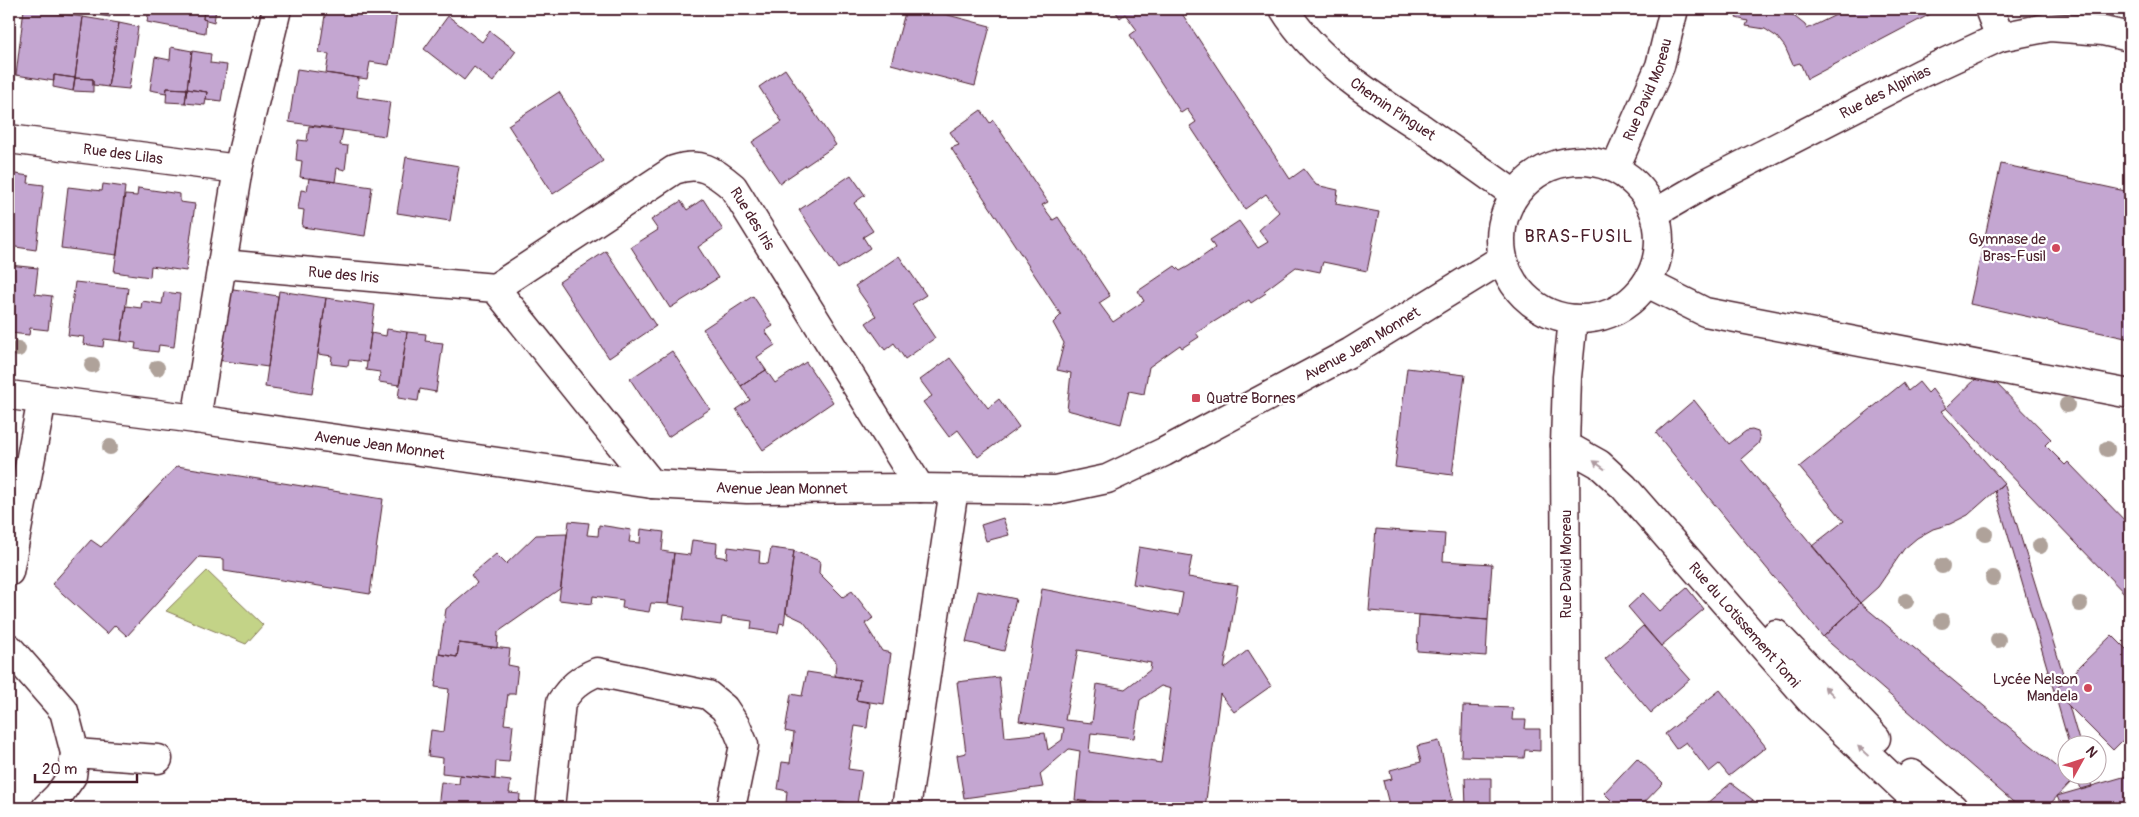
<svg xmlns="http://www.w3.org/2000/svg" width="2139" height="817" viewBox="0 0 2139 817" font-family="Pangolin,sans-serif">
	<rect width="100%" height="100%" fill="#fff"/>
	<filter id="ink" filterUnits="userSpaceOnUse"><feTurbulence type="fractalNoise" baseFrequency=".02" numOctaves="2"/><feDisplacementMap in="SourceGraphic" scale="10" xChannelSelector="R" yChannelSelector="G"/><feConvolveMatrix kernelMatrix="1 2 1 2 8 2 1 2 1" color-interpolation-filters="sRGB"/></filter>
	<g filter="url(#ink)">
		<path fill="#c3d387" stroke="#867959" d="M207,571L263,625L246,644L166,611Z"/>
		<path fill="#c4a6d1" stroke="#4a1f2b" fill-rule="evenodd" d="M24,9L83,17L75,78L54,75V81L16,75Z
			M78,9H111L110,17L77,12Z
			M149,9H204L203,19L206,20L205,33L147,22Z
			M204,9H216L214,22L203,19Z
			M326,9H377L397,12L389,65L370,62L367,79L326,73L329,54L319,53Z
			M906,9H925L990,26L975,86L891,64Z
			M1114,9H1179L1290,179L1304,169L1316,185L1338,190L1336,204L1379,212L1367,271L1323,262L1320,272L1296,267L1264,291L1266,293L1251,303L1249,300L1196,333L1199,337L1182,348L1180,345L1149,367L1144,394L1129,391L1121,424L1067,410L1071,373L1057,370L1064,343L1053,323L1061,315L951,148L959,145L950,132L981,110L990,123L993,120L1048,202L1042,205L1053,220L1058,217L1110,296L1099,303L1113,322L1144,301L1138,291L1175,266L1180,271L1189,266L1215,248L1210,240L1239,221L1258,248L1268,242L1259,230L1279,212L1266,194L1245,209L1190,126L1196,122L1187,109L1181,113L1130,35L1137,30L1125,14L1120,18Z
			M1739,9H1785L1805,25L1807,29L1848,9H1940L1807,79L1800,63L1793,65L1785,47L1777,37L1765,29L1746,26L1748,21L1736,18Z
			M448,16L482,42L490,31L516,51L493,82L474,67L464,80L424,49Z
			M83,17L119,23L108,87L93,85V79L75,78Z
			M119,23L138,27L129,89L108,87Z
			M171,47L192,51L187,89L167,88L166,93L150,90L155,57L170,60Z
			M192,51L211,54L210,63L227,65L221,101L206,99L207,92L187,89Z
			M297,69L359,78L357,97L390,102L385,136L289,122Z
			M785,69L836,145L780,183L752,142L782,122L759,87Z
			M54,75L75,78L73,91L53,87Z
			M75,78L93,79V92L73,91Z
			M167,88L187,89L185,103L166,102Z
			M187,89L207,92L205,105L185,103Z
			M559,92L603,161L553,194L508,125Z
			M309,126L343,130L340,145L348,146L345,170L337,168L335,182L300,177L302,161L296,160L298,140L307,141Z
			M406,157L459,166L450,221L397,213Z
			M2001,164L2130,192V339L1970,304Z
			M9,173L29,176L28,183L44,185L36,250L9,246Z
			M851,175L865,195L854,203L873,231L863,237L870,248L838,269L799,210Z
			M309,178L372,187L365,236L302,227L304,210L298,209L301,190L307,191Z
			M103,184L125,187L117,255L61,248L68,187L102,191Z
			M138,188L180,194V202L195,204L186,271L151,266L150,277L114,272L125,195L137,196Z
			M703,199L723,230L698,247L718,278L670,308L631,247L658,230L651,220L681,201L687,210Z
			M606,251L656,326L609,358L559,282Z
			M899,256L926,295L912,304L935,338L905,359L894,343L885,350L866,323L876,316L855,286Z
			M9,265L38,268L35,294L52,296L48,330L30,328L29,335L10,333L11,327L9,326Z
			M75,282L128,288L121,341L104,339L103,347L83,344L84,337L68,335Z
			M227,288L278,296L268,367L217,360Z
			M279,291L326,298L312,394L265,387Z
			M164,292L180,294L174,347L159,345L158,352L135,349L136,343L121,341L126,306L141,308L142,301L162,304Z
			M753,296L773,326L765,331L775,345L757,357L766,370L741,386L703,329Z
			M326,298L375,305L367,362L349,360L348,366L331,364L332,356L318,354Z
			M387,329L407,332L399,385L379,382L380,372L366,370L371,333L386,336Z
			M407,332L426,334L425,341L443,343L436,392L420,389L418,401L398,398Z
			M672,351L710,409L668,437L630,379Z
			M950,358L988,408L999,399L1019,427L978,457L958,430L949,437L923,402L932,396L920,380Z
			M806,362L833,402L763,450L736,409L750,400L741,386L766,370L775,383Z
			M1407,368L1465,375L1452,475L1395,467Z
			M1984,371L2051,439L2045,445L2065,465L2068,462L2130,526V599L1946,408Z
			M1919,382L1928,393L1932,389L1946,408L1941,411L2004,483L1968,515L1950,524L1933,529L1917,538L1904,549L1878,587L1860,603L1812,546L1844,521L1799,467L1903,383L1908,391Z
			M1694,400L1729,444L1746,431L1752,430L1758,432L1760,439L1758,444L1741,459L1860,603L1823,637L1656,433Z
			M177,466L383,499L370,594L224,571V559L199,557L127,636L115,625L107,634L52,584L91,540L101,547Z
			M2004,483L2065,680L2054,691L1995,491Z
			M1003,518L1009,535L986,541L981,525Z
			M569,521L589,523L587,535L598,536L599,525L631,530L629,542L640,543L641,529L664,532L662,551L674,553L668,604L651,603L649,612L622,608L623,600L593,596L592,604L559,600Z
			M1376,529L1445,534L1443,561L1492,564L1488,620L1369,611Z
			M567,534L561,588L498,632L497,648L459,643L457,657L439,654L446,609L477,583L471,575L496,554L506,564L536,535Z
			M692,540L717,543L716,556L727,558L728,547L760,551L759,563L768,564L771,548L794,551L784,624L780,623L778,633L751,629L752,621L722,617L721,625L683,620L685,607L668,604L674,553L690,555Z
			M1139,547L1192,556L1188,577L1238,585L1224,669L1248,650L1271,686L1234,712L1220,694L1205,808H1136L1075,800L1080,751L1069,749L1040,774L1043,787L964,798L957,755L966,753L957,682L999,677L1005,737L1045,733L1048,750L1062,740L1064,728L1019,721L1042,589L1179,615L1183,593L1133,584ZM1078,650L1151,663L1150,670L1125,689L1097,684L1092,723L1065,720ZM1161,686L1171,689L1161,763L1089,752L1091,733L1134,738L1140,700Z
			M794,551L820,561L819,573L843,597L852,591L873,618L865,624L882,651L891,653L884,704L856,700L860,680L835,676L836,662L803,621L786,613Z
			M1687,588L1704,609L1661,646L1628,607L1643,593L1660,611Z
			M978,591L1016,599L1004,651L966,642Z
			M1860,603L2073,780L2046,808H2020L1823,637Z
			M1419,615L1488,620L1486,656L1417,651Z
			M1643,626L1690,679L1651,713L1605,659Z
			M2112,635L2130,653V733L2113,750L2054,691Z
			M459,643L510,649L508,665L518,667L515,694H508L504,724L513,725L509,762L496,761L495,779L442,773L443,758L428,756L431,730L444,732L449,689L435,687L439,654L457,657Z
			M807,672L860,680L856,700L870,703L867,728L855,726L848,769L862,771L857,804L837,801L836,808H821L786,803L787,791L778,789L782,762L790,763L794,733L785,731L791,694L802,696Z
			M1720,690L1766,747L1729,776L1719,764L1709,772L1686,742L1676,749L1665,734Z
			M2054,691L2069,706L2080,744H2069Z
			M1463,706L1513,708L1512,720H1526L1525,729H1540V751L1525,750L1524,758L1461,756Z
			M1439,741L1453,800L1419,808H1390L1383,781L1392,779L1390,770L1421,762L1417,746Z
			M1637,758L1663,783L1639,808H1619L1604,793Z
			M2077,774H2088L2092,787L2081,790Z
			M460,775L511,781L509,793L520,794L519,808H438L441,782L459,784Z
			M2130,775V808H2062L2057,796Z
			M1465,778H1491V808H1466Z
			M1731,783L1753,800L1744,808H1701Z
			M1753,800L1763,808H1744Z
			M786,803L821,808H785Z"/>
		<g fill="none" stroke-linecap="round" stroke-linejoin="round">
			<defs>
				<g id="minor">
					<path id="s1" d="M1284,9C1317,62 1372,96 1424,130C1454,151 1484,172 1514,194"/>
					<path d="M1989,9L2000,37"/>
					<path id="s2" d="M9,139L238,169"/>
					<circle cx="1580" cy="240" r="79"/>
					<path id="s3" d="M1615,168L1660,66L1674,9"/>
					<path id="s4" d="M1655,213L1705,184L1922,73L2000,37L2050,27L2103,31L2130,37"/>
					<path id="s5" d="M222,264L495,288L674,170C700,161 713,170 733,187L920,488"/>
					<path d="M1647,283L1705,312L2130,394"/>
					<path d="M495,288L652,484"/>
					<path id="s6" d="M9,395L196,419L652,484L747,489L920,488L1055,490L1107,479L1164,452L1351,352L1502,259"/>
					<path d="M196,419L238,169L277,9"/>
					<path id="s7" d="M1565,445L1599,464L1624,487L1811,701L1924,808"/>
					<path d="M9,572L42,399"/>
					<path d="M1776,634L1876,738"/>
					<path d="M9,648L64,711L75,753L72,776L58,796L46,808"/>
					<path d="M75,753L158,759"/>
					<path d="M1912,774L1953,808"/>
					<path d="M550,808L561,702C571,687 580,679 597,672L708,695L724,708L736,726L744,745L731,808"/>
					<path d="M906,808L954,489"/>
					<path d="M1567,808L1565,445L1567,377L1573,319"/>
				</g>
			</defs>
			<use href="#minor" stroke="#4a1f2b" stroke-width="31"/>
			<use href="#minor" stroke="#fff" stroke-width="28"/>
		</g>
		<g fill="#afa29a">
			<circle cx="18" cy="349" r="8"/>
			<circle cx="92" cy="365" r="8"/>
			<circle cx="157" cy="368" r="8"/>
			<circle cx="2067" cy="405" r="8"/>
			<circle cx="110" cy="447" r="8"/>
			<circle cx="2107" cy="449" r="8"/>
			<circle cx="1985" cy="534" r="8"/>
			<circle cx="2040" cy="546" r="8"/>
			<circle cx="1942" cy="566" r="8"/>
			<circle cx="1993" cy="578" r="8"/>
			<circle cx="1906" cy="601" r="8"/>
			<circle cx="2080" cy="604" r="8"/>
			<circle cx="1942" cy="621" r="8"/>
			<circle cx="1998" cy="640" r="8"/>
		</g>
		<defs><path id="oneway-solid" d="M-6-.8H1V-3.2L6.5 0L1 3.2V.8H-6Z" transform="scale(1.25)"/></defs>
		<g fill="#ae9aa0">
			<use href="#oneway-solid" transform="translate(1599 465) rotate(-144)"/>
			<use href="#oneway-solid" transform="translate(1829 691) rotate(-134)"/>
			<use href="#oneway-solid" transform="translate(1863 751) rotate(-137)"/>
		</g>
	</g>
	<g fill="#d1495b" stroke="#fff" stroke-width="2">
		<circle cx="2056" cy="248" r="5"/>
		<rect x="1191" y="393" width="10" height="10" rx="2.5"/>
		<circle cx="2088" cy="688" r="5"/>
	</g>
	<g text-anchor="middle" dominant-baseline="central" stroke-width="4.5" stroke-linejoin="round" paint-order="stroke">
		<g font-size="15" fill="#4a1f2b" stroke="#fff">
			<text stroke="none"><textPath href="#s3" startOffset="85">Rue David Moreau</textPath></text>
			<text stroke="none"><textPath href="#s4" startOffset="260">Rue des Alpinias</textPath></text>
			<text stroke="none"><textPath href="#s1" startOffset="149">Chemin Pinguet</textPath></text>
			<text stroke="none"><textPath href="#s2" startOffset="115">Rue des Lilas</textPath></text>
			<text stroke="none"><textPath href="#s5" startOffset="591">Rue des Iris</textPath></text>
			<text stroke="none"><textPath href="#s5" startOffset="122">Rue des Iris</textPath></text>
			<text stroke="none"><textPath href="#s6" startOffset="1394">Avenue Jean Monnet</textPath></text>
			<text stroke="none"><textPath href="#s6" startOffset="374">Avenue Jean Monnet</textPath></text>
			<text stroke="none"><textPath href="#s6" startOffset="779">Avenue Jean Monnet</textPath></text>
			<text transform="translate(1566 564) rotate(-90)">Rue David Moreau</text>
			<text stroke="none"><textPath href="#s7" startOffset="256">Rue du Lotissement Tomi</textPath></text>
		</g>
		<g font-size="15" fill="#4a1f2b" stroke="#fff" text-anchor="end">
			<text x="2046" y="239">Gymnase de<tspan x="2046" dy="17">Bras-Fusil</tspan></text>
			<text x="1206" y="398" text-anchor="start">Quatre Bornes</text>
			<text x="2078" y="679">Lycée Nelson<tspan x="2078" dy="17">Mandela</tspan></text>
		</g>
		<g font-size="18" letter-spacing="1" fill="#4a1f2b" stroke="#fff">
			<text x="1579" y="236">BRAS-FUSIL</text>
		</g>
	</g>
	<rect width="2139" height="817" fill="none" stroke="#fff" stroke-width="30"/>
	<rect x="15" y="15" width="2109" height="787" fill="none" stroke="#4a1f2b" stroke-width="2" filter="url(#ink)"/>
	<g transform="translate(2082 760) rotate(50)"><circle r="24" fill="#ffffff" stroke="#b7a5aa"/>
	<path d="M0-4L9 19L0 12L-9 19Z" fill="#d1495b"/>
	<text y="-8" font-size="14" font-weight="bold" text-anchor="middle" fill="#4a1f2b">N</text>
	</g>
	<path d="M35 774v8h102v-8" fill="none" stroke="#4a1f2b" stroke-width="2.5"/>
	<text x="42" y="774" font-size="15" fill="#4a1f2b" stroke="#ffffff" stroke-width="4" paint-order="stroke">20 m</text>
</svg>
